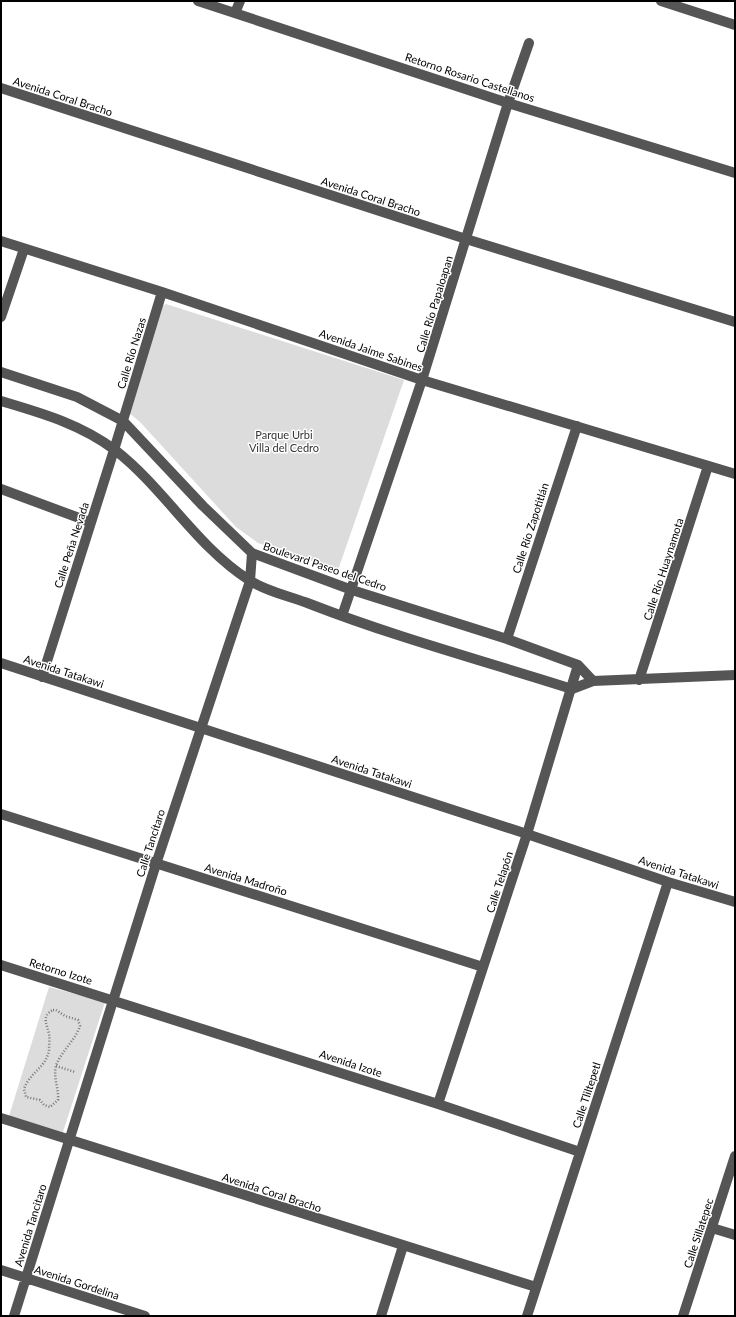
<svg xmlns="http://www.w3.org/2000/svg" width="736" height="1317" viewBox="0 0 736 1317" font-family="Lato,sans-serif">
	<rect width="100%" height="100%" fill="#fff"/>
	<path fill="#dcdcdc" d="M166,304L404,380L338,570L258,543L236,527L140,422L128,412L123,404L157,308Z
		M49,987L105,1002L63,1132L9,1116Z"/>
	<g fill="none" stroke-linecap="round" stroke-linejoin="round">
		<path stroke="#777" stroke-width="2.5" stroke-dasharray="1 2" stroke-linecap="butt" d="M53,1010H56L65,1016L78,1020L80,1026C75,1041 61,1051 56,1066C53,1078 59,1088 58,1100L50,1107L44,1105L40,1100L26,1097L24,1089C30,1072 46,1068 49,1050C49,1045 50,1039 49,1034C47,1024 41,1016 53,1010Z
			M56,1066L75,1072"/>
		<path stroke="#555" stroke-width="10" d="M198,1L508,103L735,173
			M661,1L735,25
			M235,13L240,1
			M1,88L466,239L735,322
			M1,241L162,292L422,380L735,474
			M1,317L24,249
			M1,372L77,397L123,421L203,506L252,553L352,590L507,639L578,665L593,681
			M1,401C41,413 81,424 115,450C164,488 196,546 249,580C267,592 290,596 310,604C395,637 484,661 572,689L593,681L735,675
			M1,489L90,522
			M342,616L422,380L508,103L529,43
			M507,639L577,426
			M1,663L527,834L668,882L735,902
			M42,677L114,450L162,292
			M639,680L708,466
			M1,814L483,967
			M1,965L438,1104L580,1152
			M438,1104L527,834L578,665
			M1,1118L536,1287
			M712,1228L735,1235
			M1,1270L145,1316
			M14,1316L156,864L250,581L252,553
			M381,1316L403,1246
			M527,1316L668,882
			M683,1316L735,1156"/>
	</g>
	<g text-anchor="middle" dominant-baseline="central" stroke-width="3" stroke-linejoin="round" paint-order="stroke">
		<g font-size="11" fill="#000" stroke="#fff">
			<text transform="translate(470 77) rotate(18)">Retorno Rosario Castellanos</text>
			<text transform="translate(63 96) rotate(18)">Avenida Coral Bracho</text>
			<text transform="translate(371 196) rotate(18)">Avenida Coral Bracho</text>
			<text transform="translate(434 304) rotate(-73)">Calle Río Papaloapan</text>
			<text transform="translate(371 350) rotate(19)">Avenida Jaime Sabines</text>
			<text transform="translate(131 353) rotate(-73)">Calle Río Nazas</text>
			<text transform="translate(530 528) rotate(-72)">Calle Río Zapotitlán</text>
			<text transform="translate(71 545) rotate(-72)">Calle Peña Nevada</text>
			<text transform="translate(325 566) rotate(19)">Boulevard Paseo del Cedro</text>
			<text transform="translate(663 569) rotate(-72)">Calle Río Huaynamota</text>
			<text transform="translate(64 671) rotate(18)">Avenida Tatakawi</text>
			<text transform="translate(372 771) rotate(18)">Avenida Tatakawi</text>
			<text transform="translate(150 843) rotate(-72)">Calle Tancítaro</text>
			<text transform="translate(679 872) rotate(18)">Avenida Tatakawi</text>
			<text transform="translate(246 879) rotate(17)">Avenida Madroño</text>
			<text transform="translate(499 882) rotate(-72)">Calle Telapón</text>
			<text transform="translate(61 971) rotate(17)">Retorno Izote</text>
			<text transform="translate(351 1063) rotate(18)">Avenida Izote</text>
			<text transform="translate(586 1095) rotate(-72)">Calle Tliltepetl</text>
			<text transform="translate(272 1192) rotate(18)">Avenida Coral Bracho</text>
			<text transform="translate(30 1225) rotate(-73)">Avenida Tancitaro</text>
			<text transform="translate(698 1233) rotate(-72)">Calle Sillatepec</text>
			<text transform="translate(77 1282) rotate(18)">Avenida Gordelina</text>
		</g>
		<g font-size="11" fill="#333" stroke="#fff">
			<text x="284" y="434">Parque Urbi<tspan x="284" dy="13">Villa del Cedro</tspan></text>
		</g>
	</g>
	<rect width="736" height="1317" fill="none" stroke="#000000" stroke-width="4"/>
</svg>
